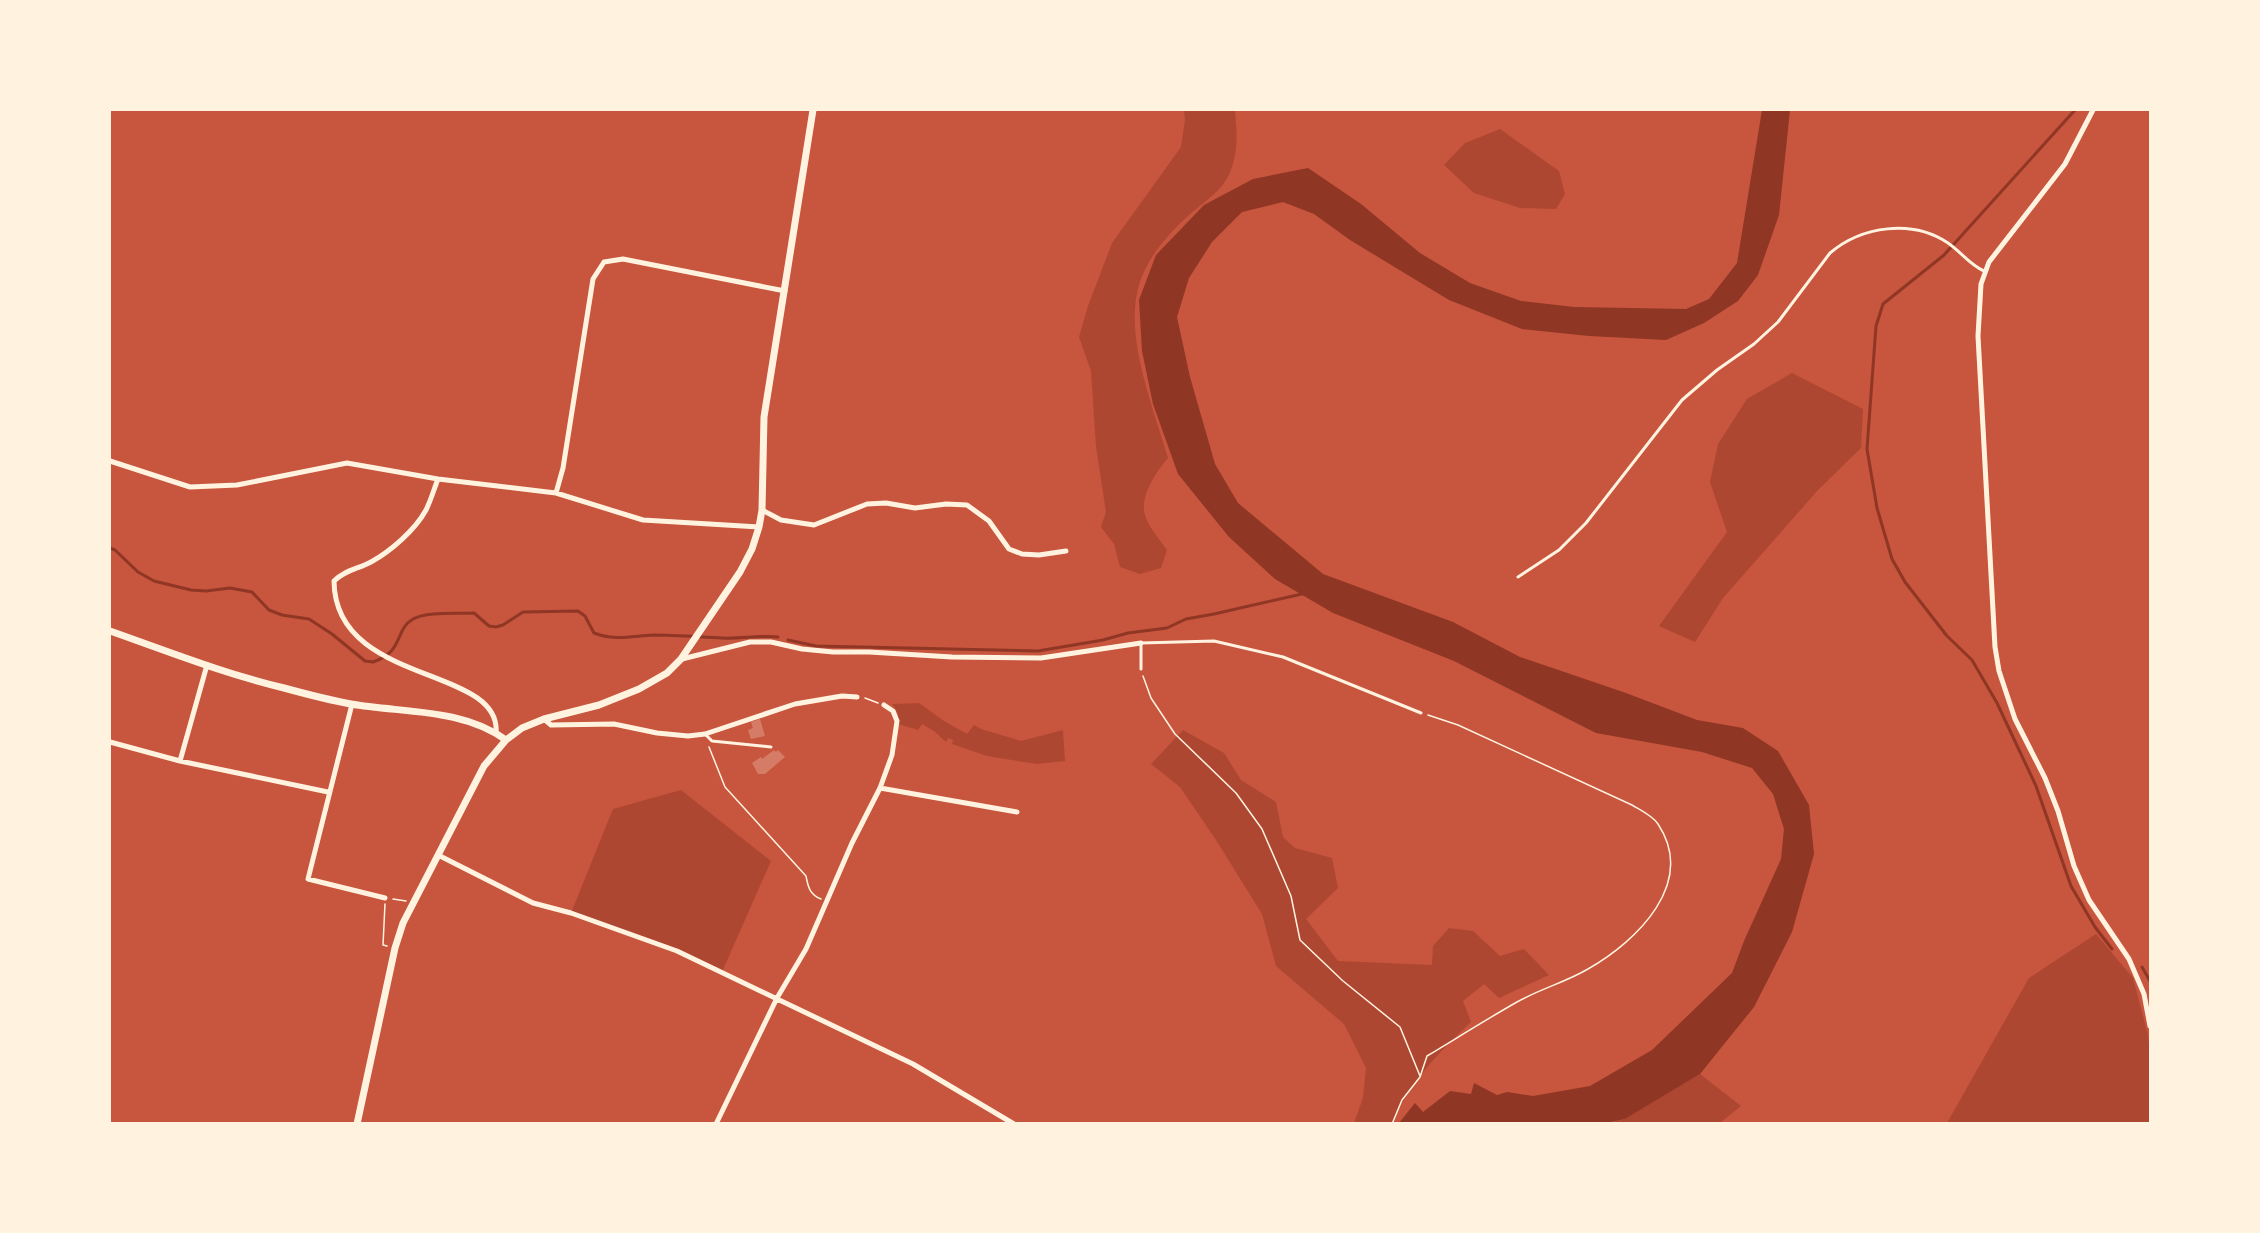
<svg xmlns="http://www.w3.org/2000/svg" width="2260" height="1233" viewBox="0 0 2260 1233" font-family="Mulish,sans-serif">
	<rect width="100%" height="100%" fill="#c8553d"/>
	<path fill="#ae4732" d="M1184,110H1235C1236,124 1238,141 1235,155C1229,188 1211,196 1189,215C1167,235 1145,260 1138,289C1125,339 1154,410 1168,458C1155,473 1138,499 1146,518C1151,530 1160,540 1167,550L1161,568L1140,574L1120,567L1114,544L1101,527L1106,512L1096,447L1091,371L1079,337L1088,306L1112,243L1181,147L1185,120Z
		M1500,129L1559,171L1565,194L1556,209L1520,208L1474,193L1444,165L1465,143Z
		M1792,373L1863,409L1861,448L1818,490L1723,598L1695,642L1659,626L1727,532L1710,482L1718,444L1747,399Z
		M919,703L944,721L967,734L974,725L981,729L1021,741L1063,730L1065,761L1037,764L987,756L952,744L953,740L948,738L946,742L934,731L922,724L918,730L898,724V713L892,704Z
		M1183,730L1224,753L1241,780L1276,802L1283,837L1295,848L1332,858L1338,888L1306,919L1338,961L1432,965L1433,946L1449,928L1473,931L1500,956L1524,949L1549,975L1499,998L1484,984L1463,1001L1471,1022C1439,1052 1410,1082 1392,1123H1354L1363,1098L1366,1068L1344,1024L1276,966L1262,914L1216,840L1180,787L1151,764Z
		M681,790L771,861L722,972L677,951L571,913L613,809Z
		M2096,934L2133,978L2148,1035L2150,1054V1123H1947L2029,978Z
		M1700,1074L1741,1106L1720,1123L1606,1124L1625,1119Z"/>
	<path fill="#8f3625" d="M1762,110H1790L1779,215L1758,275L1738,301L1704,323L1666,340L1589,336L1522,329L1449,300L1350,240L1314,214L1283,202L1242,212L1212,242L1189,278L1177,317L1190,377L1215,464L1238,503L1323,574L1453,622L1520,657L1626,693L1697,720L1743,728L1778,751L1809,805L1814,854L1792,932L1754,1007L1700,1074L1625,1119L1606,1123H1399L1415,1103L1423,1112L1450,1091L1471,1094L1474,1083L1497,1095L1507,1092L1533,1096L1590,1086L1652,1050L1732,973L1744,941L1781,859L1784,829L1773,794L1752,768L1702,752L1596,733L1454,661L1333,613L1275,579L1229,537L1178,474L1153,404L1142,351L1139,300L1156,255L1204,205L1253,179L1308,168L1361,204L1420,253L1470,283L1521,301L1574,307L1686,309L1709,299L1737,263Z"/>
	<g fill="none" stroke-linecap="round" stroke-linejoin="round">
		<path stroke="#8f3625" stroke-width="3" d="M2075,110L1944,255L1883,304L1876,326L1867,449L1877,508L1892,559L1905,582L1947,636L1972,660L1997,703L2036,786L2071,886L2095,927L2112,949
			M110,548L115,550L138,572L154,581L191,590L206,591L230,588L252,592L269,610L282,615L309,619L332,634L365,661L373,662C405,651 394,630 413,619C427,611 457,614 474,613L489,626L496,627L503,625L523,612L578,611L585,616L594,633C614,641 632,636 653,635C676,635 699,637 722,638C741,639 759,635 778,637
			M788,640L816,646L1038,651L1103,640L1128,633L1167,628L1186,619L1214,614L1306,593
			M2142,967L2150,981"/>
	</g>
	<path fill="#d67c66" d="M760,719L765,736L751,739L748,730L753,728L751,722Z
		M774,750L776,752L778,750L785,757L765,774H758L752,763L761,757L762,759Z"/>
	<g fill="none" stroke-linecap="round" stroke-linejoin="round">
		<path stroke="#fff3e0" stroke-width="1.5" d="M1143,676L1151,698L1175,734L1236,793L1262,829L1291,896L1300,940L1343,981L1400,1027L1420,1076
			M865,698L878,703
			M709,747L725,787L806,876C808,887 810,895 821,899
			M393,899L406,901
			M385,904L383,945L387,946
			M1392,1124L1402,1100L1420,1077L1427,1056C1457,1038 1487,1019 1517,1002C1540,989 1566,982 1588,969C1637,941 1697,883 1658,824C1653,816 1640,810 1632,805L1458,725L1428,715"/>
		<path stroke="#fff3e0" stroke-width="3" d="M1518,577L1559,550L1586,523L1682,400L1717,370L1754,344L1778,322L1830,253C1862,226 1912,219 1948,243C1960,251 1970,265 1984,271
			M1141,669V643L1214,641L1283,657L1421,713
			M705,734L712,741L771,747"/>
		<path stroke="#fff3e0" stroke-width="5" d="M2093,110L2065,164L1989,262L1981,284L1978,336L1995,647L1999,671L2015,719L2045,778L2058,811L2074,866L2089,900L2129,959L2144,994L2150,1026
			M110,461L190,487L237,485L347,463L438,479L556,493L563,468L593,279L604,262L623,259L785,291
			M438,479C434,489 431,500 426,510C415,530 391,551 371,562C358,569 345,570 334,581C335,686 502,665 496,733
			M556,493L643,520L759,527
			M762,510L781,520L814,525L867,504L886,503L915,508L946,504L967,505L989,521L1009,549L1022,554L1039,555L1066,551
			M682,659L750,642H771L802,649L833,652H869L952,657L1041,658L1141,643
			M352,704L308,879L385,898
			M544,719L551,725L614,724L657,733L688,736L705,734L795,704L842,696L857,697
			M110,742L180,761L328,792
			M180,761L207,665
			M880,788L1017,812
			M438,855L533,903L571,913L677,951L913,1064L1014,1124
			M716,1124L777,998L806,949L852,843L880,788L892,755L897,721L893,711L884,705"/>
		<path stroke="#fff3e0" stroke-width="7" d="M110,631C167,651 225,674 284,688C306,694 329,700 351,704C402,713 462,708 506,740
			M357,1124L395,948L403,923L484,766L506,740L522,728L544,719L599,705L639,689L667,673L681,659L740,572L752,549L759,527L762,510L764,417L813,110"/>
	</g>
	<rect width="2260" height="1233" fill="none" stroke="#fff3e0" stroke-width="222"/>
</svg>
